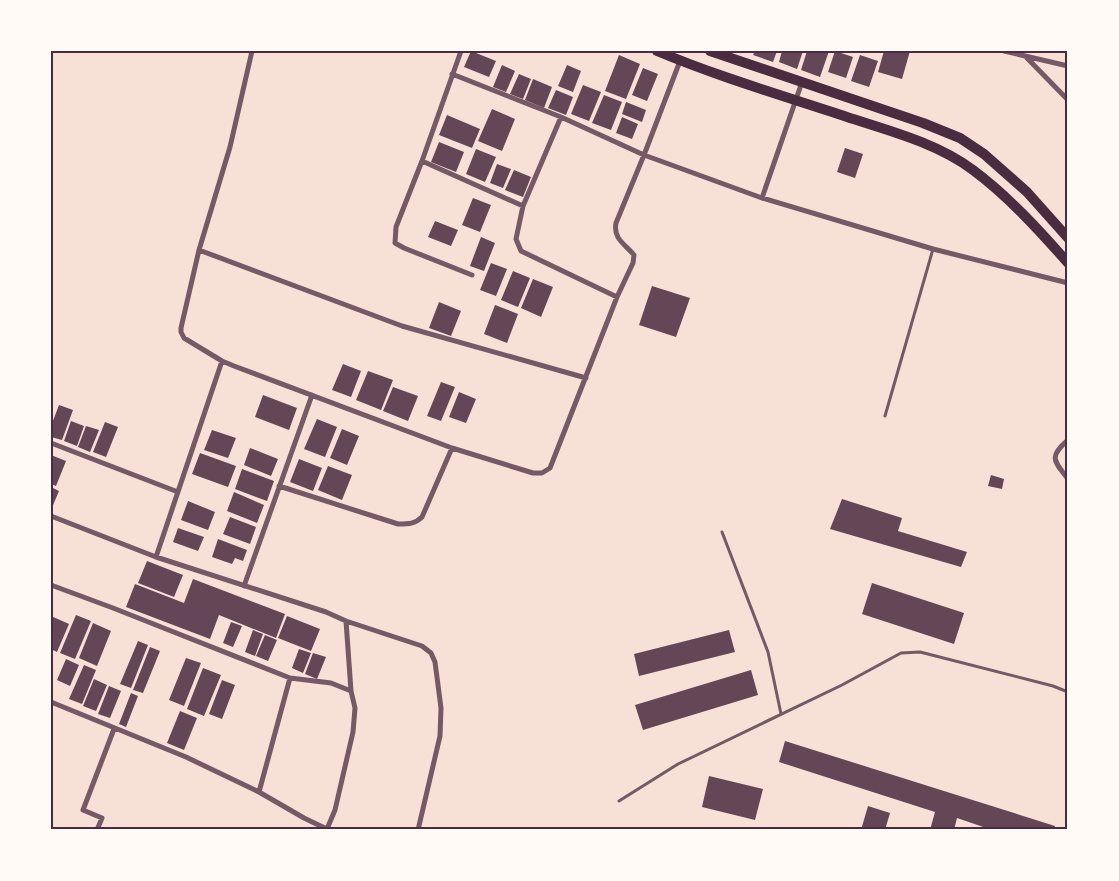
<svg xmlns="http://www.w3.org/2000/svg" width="1119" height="881" viewBox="0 0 1119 881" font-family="Manrope,sans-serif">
	<rect width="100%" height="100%" fill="#f7e1d7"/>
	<path fill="#644757" d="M471,51L496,61L489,77L464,67Z
		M755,51H777L773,62L753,55Z
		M782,51H803L797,69L779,62Z
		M807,51H829L820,77L801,70Z
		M835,51L853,57L846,78L828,72Z
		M884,51H910L902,79L878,72Z
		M619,55L640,64L626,99L605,91Z
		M860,55L878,61L869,87L851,81Z
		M502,65L515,71L506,92L493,87Z
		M567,65L581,71L573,92L558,86Z
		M643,68L658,74L647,101L632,95Z
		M519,74L531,79L523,99L510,94Z
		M533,79L552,87L544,108L525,100Z
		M583,85L601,92L589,121L571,114Z
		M556,90L573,97L566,115L548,108Z
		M604,95L622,102L611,130L592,123Z
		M626,102L646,110L642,122L622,114Z
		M492,109L515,119L502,151L478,141Z
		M447,115L480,129L472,148L439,135Z
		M622,117L638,124L632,139L616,133Z
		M439,142L464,152L456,172L431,162Z
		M845,148L863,154L855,178L837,172Z
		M476,149L496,157L485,182L466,174Z
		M497,164L511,169L503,188L490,183Z
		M514,170L531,177L523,197L505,190Z
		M473,198L491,205L480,232L462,225Z
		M435,221L458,230L451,246L428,237Z
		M481,237L495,243L484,271L470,266Z
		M491,263L507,269L496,296L480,290Z
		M513,271L530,278L518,307L501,300Z
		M533,279L553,287L541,317L521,308Z
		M652,286L690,298L676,337L639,325Z
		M439,302L461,311L451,336L429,328Z
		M495,305L518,314L507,343L484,334Z
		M343,364L361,371L351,397L332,390Z
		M368,371L393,380L381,410L356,400Z
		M441,382L455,387L441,421L427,416Z
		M393,387L418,396L408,421L383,411Z
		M459,392L476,399L466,423L449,417Z
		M263,395L297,408L289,430L255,417Z
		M59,405L73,410L62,440L51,437V426Z
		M317,419L337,427L325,457L304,449Z
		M71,421L84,426L77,446L64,441Z
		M105,422L118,427L106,457L93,452Z
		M86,426L99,430L90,452L78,447Z
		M342,429L359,436L347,465L330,458Z
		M212,430L236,438L228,458L204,450Z
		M250,448L278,459L271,476L244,465Z
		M200,453L236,466L228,487L192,474Z
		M51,455L66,461L56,486L51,484Z
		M299,459L322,468L313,491L290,482Z
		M328,466L352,475L342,500L318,490Z
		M242,469L274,481L267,501L235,489Z
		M991,475L1004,479L1002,489L988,486Z
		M51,487L59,491L51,510Z
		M234,492L264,505L257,523L227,511Z
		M842,499L902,518L898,531L967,552L961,567L830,529Z
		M188,501L215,512L208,530L181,520Z
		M230,517L256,527L250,544L223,534Z
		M178,528L204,537L198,551L173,542Z
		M218,539L247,550L243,561L235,558L232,564L212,557Z
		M147,561L183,575L174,597L138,583Z
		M193,579L285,614L276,638L219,615L210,639L126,607L135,584L184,603Z
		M872,583L964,613L954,644L862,614Z
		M76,615L91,621L75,659L60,653Z
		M51,616L69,624L57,652L51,649Z
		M287,616L320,629L311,651L278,638Z
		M231,622L242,626L233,647L223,643Z
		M93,623L111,631L97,666L79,658Z
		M253,630L263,634L255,656L245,652Z
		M729,630L735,652L639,676L634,654Z
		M265,635L277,640L268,661L256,656Z
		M138,641L148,645L131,688L120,684Z
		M150,647L160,651L143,693L133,690Z
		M299,649L311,653L303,673L292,668Z
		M313,653L326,657L317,679L305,674Z
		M186,658L201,663L184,706L169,700Z
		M66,659L79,665L70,686L57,680Z
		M84,665L96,670L82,704L69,699Z
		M203,668L221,675L204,716L187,709Z
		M751,670L758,695L643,730L635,705Z
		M94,679L107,685L96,711L83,706Z
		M222,680L235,685L222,719L209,714Z
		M109,686L121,691L110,718L98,714Z
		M131,693L138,696L126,727L119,724Z
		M180,711L197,718L184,750L167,743Z
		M785,741L1055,826L1054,830H992L957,818L954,830H930L935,812L779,762Z
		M709,776L763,789L755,820L702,807Z
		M868,806L890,813L885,830H861Z"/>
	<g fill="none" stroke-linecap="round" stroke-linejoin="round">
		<path stroke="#755966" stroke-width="3" d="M885,416L933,249
			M722,532L768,652L781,714
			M619,801L678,764L842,685L901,653L920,652L1053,686L1068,692"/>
		<path stroke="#755966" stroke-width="5" d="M252,51L230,147L199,250L181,328V332L184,338L222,361L234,366L452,448L533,473H542L550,468L617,297L633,263L634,255C625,244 613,239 616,223L644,155L680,61
			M461,51L422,161L396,227L395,243L404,248L472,275
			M1004,51L1068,66
			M1026,57L1068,100
			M452,74L561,117L644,155L762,198L933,249L1068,283
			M561,117L523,206L516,239L521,251L617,297
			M422,161L523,206
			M762,198L802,82
			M199,250L402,326L586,378
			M1068,440C1048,457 1054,461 1068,479
			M51,443L178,492
			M279,486L398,524C409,524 415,524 422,517L452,448
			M51,516L156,557L326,612L346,621L422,646L431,653L435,662L441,708L440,736L418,830
			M156,557L222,361
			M51,585L113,608L290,678L331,683L351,691
			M244,586L312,395
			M51,702L186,757L259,792L304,818L329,830
			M259,792L290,678
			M327,829L335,810L353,732L355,708L351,691L346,621
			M97,830L102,818L83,810L114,729"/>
		<path stroke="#4a2c40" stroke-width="10" d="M657,51C719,77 784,96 847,117C890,131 937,143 973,170C1008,196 1039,230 1068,263
			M710,51L923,123L960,138L984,154L1027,192L1068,238"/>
	</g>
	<rect width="1119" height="881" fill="none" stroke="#fffaf5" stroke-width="105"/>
	<rect x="52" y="52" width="1014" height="776" fill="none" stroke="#4a2c40" stroke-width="2"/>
</svg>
